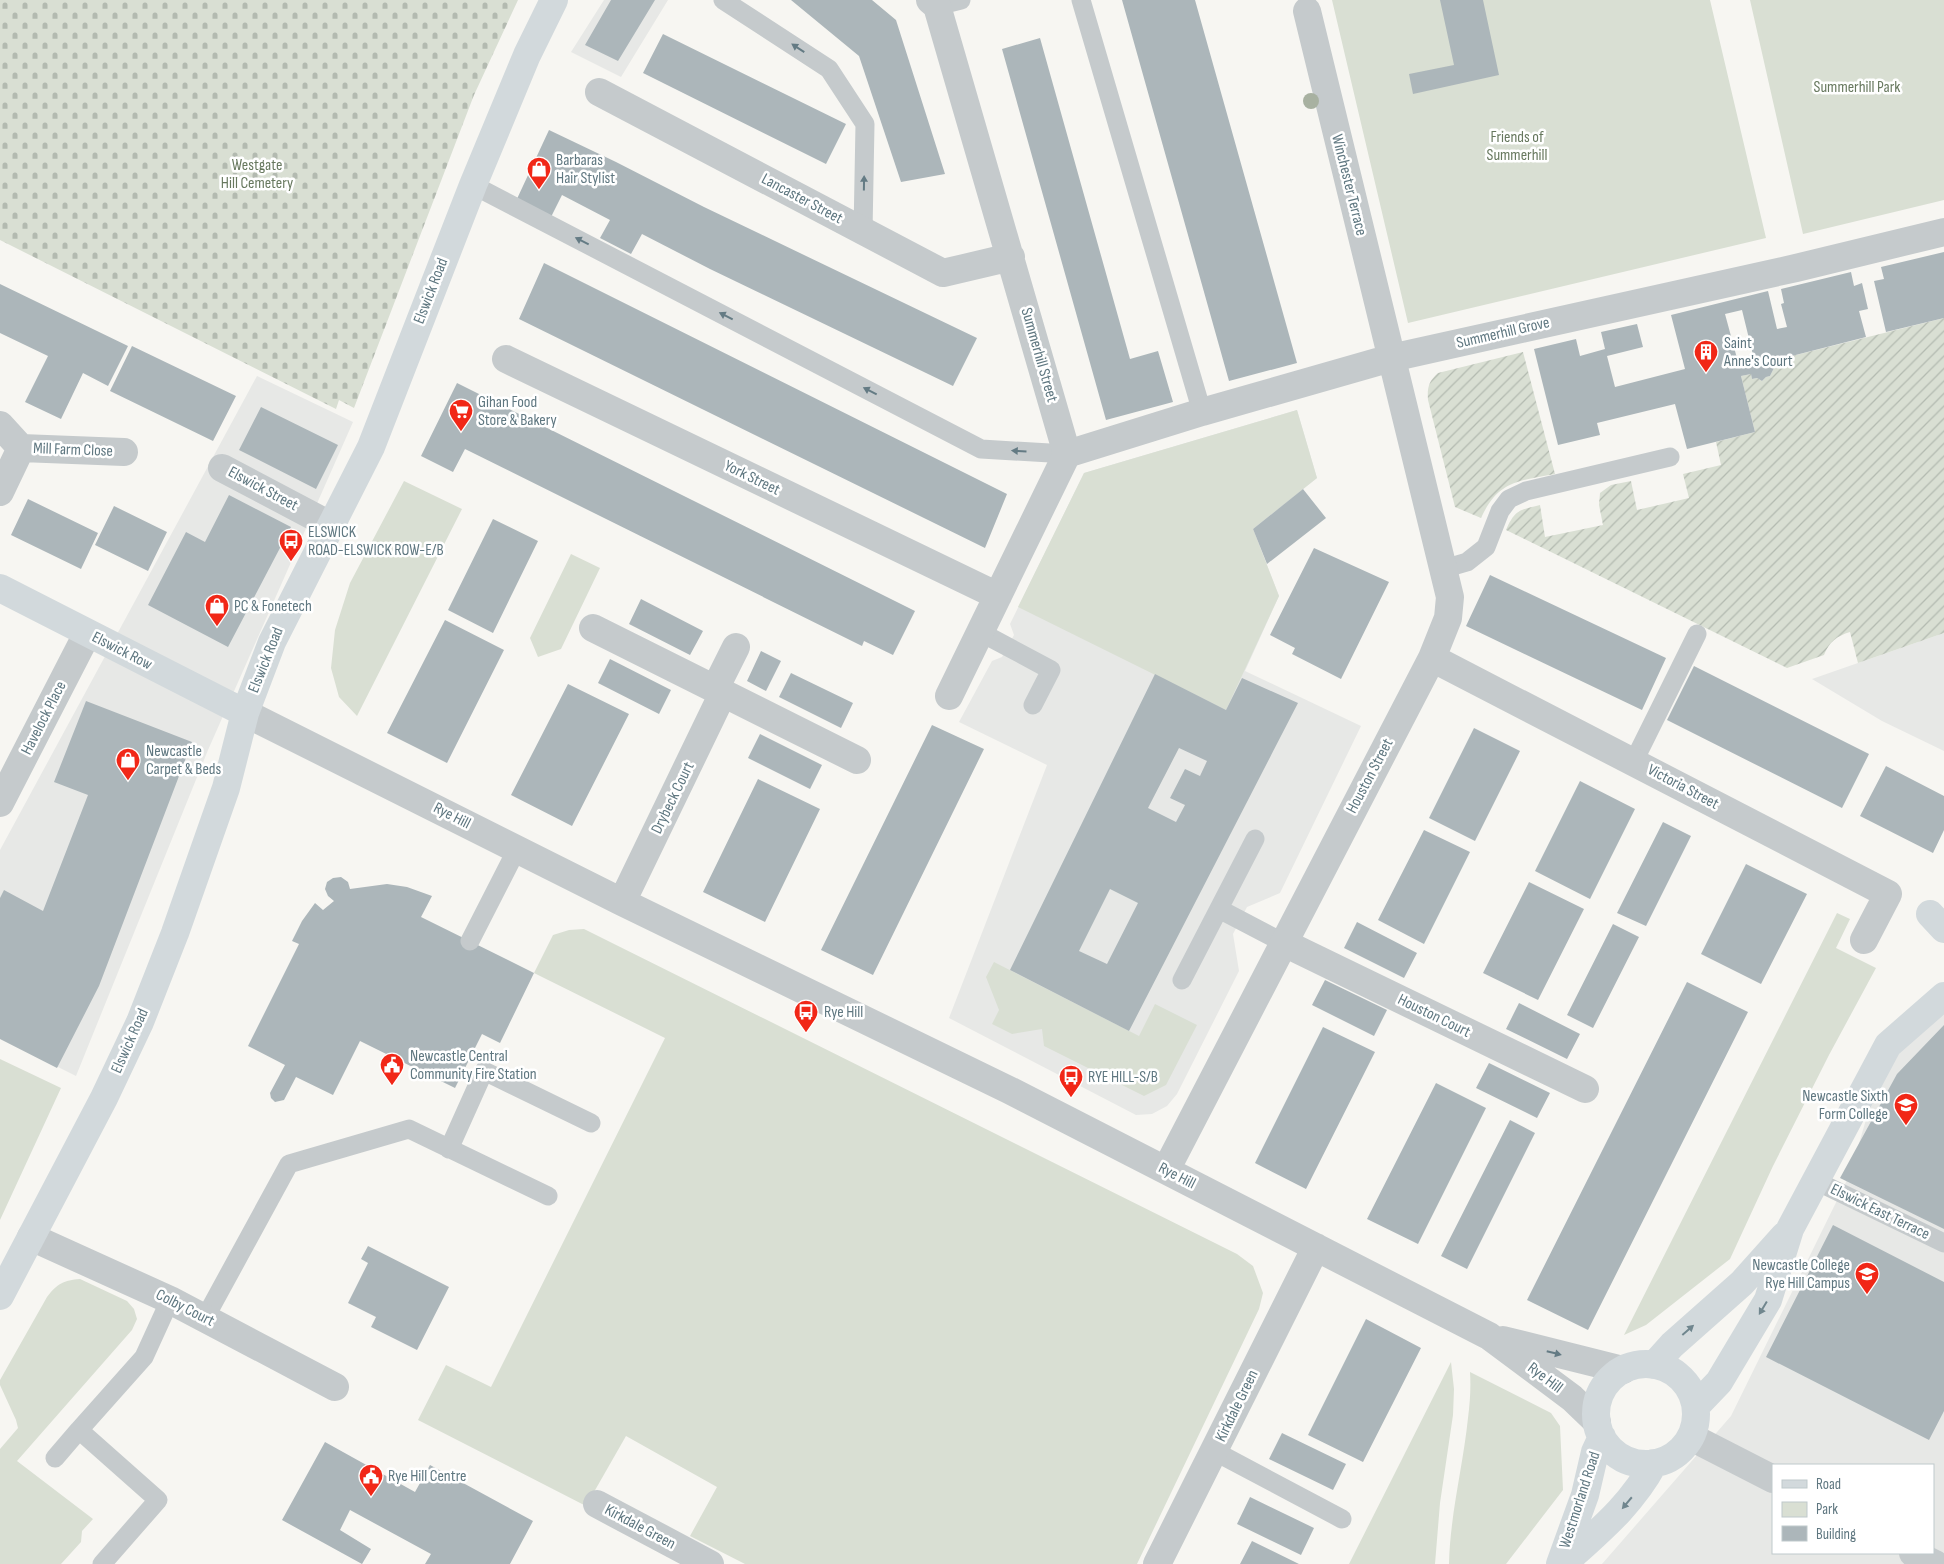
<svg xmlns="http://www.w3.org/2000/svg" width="1944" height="1564" viewBox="0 0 1944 1564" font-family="'Sofia Sans Condensed',sans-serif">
	<defs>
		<pattern id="cemetery-stones" width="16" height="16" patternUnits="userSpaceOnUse" patternTransform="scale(1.25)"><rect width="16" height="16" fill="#d9dfd3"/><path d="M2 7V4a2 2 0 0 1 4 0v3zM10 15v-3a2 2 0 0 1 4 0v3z" fill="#b3bab0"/></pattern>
		<pattern id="garden-furrows" width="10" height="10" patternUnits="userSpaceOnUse" patternTransform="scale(1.25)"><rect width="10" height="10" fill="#d9dfd3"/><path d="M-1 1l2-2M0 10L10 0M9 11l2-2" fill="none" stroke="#b3bab0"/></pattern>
	</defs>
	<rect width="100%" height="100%" fill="#f7f6f2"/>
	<path fill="#e7e8e6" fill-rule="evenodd" d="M604,0H668L621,77L571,52Z
		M257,376L353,422L208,750L76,1076L0,1038V850Z
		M1297,410L1317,478L1253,529L1279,596L1245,671L1361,726L1280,893L1247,907L1233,934L1239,971L1177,1094L1167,1106L1152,1114L1136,1115L949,1018L1047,765L959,722L992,661L1002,657L1014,635L1010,624L1084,473Z
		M1944,633V751L1882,721L1812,679Z
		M1944,996V1564H1602L1731,1416L1850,1174L1888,1045ZM1773,1465H1933V1553H1773Z"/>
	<path fill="#d9dfd3" d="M1332,0H1710L1766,238L1408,323Z
		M1750,0H1944V200L1803,234Z
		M1297,410L1317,478L1253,529L1279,596L1226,710L1018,607L1084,473Z
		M404,481L462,509L357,716L339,697L331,668L335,630L350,583Z
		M571,554L600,568L561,649L538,657L530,638Z
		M1837,913L1850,919L1836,948L1876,968L1829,1055L1773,1166L1730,1259L1646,1325L1624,1335Z
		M584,929L1237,1254L1253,1266L1263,1293L1259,1309L1137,1564H745L690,1536L717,1487L626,1436L586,1506L418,1420L446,1365L491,1387L665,1038L534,973L553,935L569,930Z
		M994,962L1139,1036L1155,1004L1197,1025L1166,1085L1144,1096L1044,1046L1042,1029L1012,1034L992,1024L999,1010L986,977Z
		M0,1059L61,1088L0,1220Z
		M80,1279L127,1301L134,1309L137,1319L132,1330L17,1461L93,1519L82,1531L81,1542L61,1564H0V1449L18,1428L16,1420L0,1385V1380L47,1297C57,1284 64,1280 80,1279Z
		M1451,1362L1454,1389L1453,1415L1440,1503L1435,1564H1349Z
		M1470,1372L1551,1413L1560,1426L1563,1490L1506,1564H1449C1450,1515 1463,1467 1468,1418C1470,1402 1471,1388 1470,1372Z"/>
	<path fill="url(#cemetery-stones)" d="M0,0H518L474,95L354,408L339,400L336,409L0,240Z"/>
	<path fill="url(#garden-furrows)" d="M1944,318V633L1858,663L1850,632C1837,636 1829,642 1824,655L1787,668L1506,530C1515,510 1519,510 1540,505L1545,537L1603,525L1599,505L1600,493L1611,485L1631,481L1637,510L1689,498L1683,474L1721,465L1716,442L1755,432L1741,376L1751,374L1752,379L1757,378L1762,381L1766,377L1770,376L1774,368L1772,361Z
		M1523,352L1555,474C1518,481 1498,481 1481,518L1455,507L1428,400C1427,387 1429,381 1438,373Z"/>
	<path fill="#acb6ba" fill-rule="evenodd" d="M611,0H655L618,61L585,45Z
		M791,0H872L896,20L945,174L901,182L859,56Z
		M1122,0H1195L1297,363L1229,381Z
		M1440,0H1483L1499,75L1413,94L1409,74L1454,65Z
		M663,34L846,124L826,164L643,73Z
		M1040,38L1130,359L1158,351L1173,402L1106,420L1002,49Z
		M549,130L616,162L704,207L977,338L953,386L710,269L642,234L631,254L600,238L610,220L562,195L551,217L516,201Z
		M1944,252V318L1886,332L1874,281L1884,279L1881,267Z
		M544,263L1007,494L985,548L519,319Z
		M1851,272L1854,286L1862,283L1868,309L1859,311L1866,337L1772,361L1774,368L1770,376L1766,377L1762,381L1757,378L1752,379L1751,374L1741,376L1755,432L1687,449L1675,404L1597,423L1600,435L1558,445L1534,349L1576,339L1580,356L1605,349L1601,332L1637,324L1643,347L1607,356L1615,387L1685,369L1671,315L1768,291L1777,329L1787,327L1781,304L1784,303L1781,289ZM1742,310L1753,355L1748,356L1747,360L1738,362L1725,314Z
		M0,284L128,346L108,386L83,373L61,419L25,402L48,356L0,333Z
		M132,346L236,396L213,441L110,391Z
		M457,383L915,611L893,655L864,641L862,646L465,449L453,472L421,456Z
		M261,407L338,445L316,489L239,450Z
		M1303,489L1326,518L1267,564L1253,529Z
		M229,495L291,527L228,647L148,605L186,532L205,542Z
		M28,499L98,533L81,569L11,535Z
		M114,506L167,532L148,571L95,545Z
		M493,519L538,541L493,633L448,610Z
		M1314,548L1389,582L1341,679L1292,654L1295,648L1270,635Z
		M1490,575L1666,658L1642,710L1466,626Z
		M641,599L703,631L690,655L629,624Z
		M445,620L504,650L447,763L387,733Z
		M761,651L781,661L766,691L747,681Z
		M610,659L671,690L659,714L598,683Z
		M1694,666L1869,754L1842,808L1667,720Z
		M791,673L853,703L841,728L779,697Z
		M1155,674L1226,710L1242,678L1298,703L1129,1031L1010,970ZM1179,748L1207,761L1200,776L1185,769L1170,798L1185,805L1176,822L1148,808ZM1110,889L1138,903L1107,964L1079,951Z
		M568,684L629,714L572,826L511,795Z
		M86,701L192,742L99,986L57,1068L0,1039V898L4,890L43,911L88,795L54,782Z
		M932,725L984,749L873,975L821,950Z
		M1474,728L1520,751L1475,841L1429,818Z
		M760,734L822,765L810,789L748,758Z
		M1886,766L1944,796V830L1933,853L1860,816Z
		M758,779L820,809L765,922L703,892Z
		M1580,781L1635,809L1590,899L1535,871Z
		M1663,822L1691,836L1646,926L1617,913Z
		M1424,830L1470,852L1424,944L1378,920Z
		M1746,864L1807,894L1761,984L1701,954Z
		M341,877L348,882L350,889L387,884L407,887L432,896L421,917L534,973L500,1043L482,1034L455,1088L360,1041L333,1095L296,1077L284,1100L275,1102L271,1098L270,1093L285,1065L248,1046L299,944L292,941L302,921L315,903L323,910L334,901L328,896L325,889L327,882L333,878Z
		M1529,882L1584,909L1538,1000L1483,973Z
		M1357,922L1417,953L1404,978L1344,948Z
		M1613,924L1639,937L1593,1028L1567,1015Z
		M1325,980L1387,1010L1374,1036L1312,1005Z
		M1687,982L1748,1012L1588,1330L1527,1300Z
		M1519,1003L1580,1034L1567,1059L1506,1029Z
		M1944,1025V1229L1840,1178L1897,1074Z
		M1323,1027L1375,1052L1306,1189L1255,1163Z
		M1489,1063L1550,1093L1537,1118L1476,1088Z
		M1436,1083L1486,1108L1418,1244L1367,1219Z
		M1510,1120L1535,1133L1467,1269L1441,1256Z
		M1833,1225L1944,1282V1411L1929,1440L1766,1357Z
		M368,1246L449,1287L417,1350L371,1327L376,1317L348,1303L368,1263L361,1259Z
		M1366,1319L1421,1348L1363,1462L1308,1435Z
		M1282,1433L1346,1464L1333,1490L1269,1459Z
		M325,1442L415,1492L430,1465L533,1521L510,1564H425L431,1554L350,1510L340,1530L371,1549L362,1564L282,1520Z
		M1250,1497L1314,1528L1301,1555L1237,1524Z
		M1252,1541L1299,1564H1240Z"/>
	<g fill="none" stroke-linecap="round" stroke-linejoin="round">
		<path stroke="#c5cacc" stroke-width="19" d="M723,0L829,69L865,124L863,232
			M1081,0L1202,412
			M937,6L961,0
			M473,185L981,449L1067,454
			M1443,569L1467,562L1486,547L1500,511L1509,499L1526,491L1670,457
			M980,632L1051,670L1033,705
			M1634,761L1697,634
			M1219,909L1284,943
			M470,941L517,849
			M1182,980L1255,839
			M449,1149L484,1071L591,1123
			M1816,1181L1944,1243
			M205,1318L289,1164L409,1129L548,1196
			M1214,1451L1342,1519
			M55,1458L79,1430
			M102,1564L158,1500L79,1430L144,1357L170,1300"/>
		<path stroke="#c5cacc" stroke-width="28" d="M930,0L937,6L1067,454L949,696
			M599,92L943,273L1011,257
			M506,359L998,596
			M0,425L21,448
			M1067,454L1202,412L1391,358L1796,268L1944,232
			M222,468L330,525
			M0,492L21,448L124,452
			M593,628L857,760
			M1432,658L1888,894L1864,940
			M715,689L736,647
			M245,713L622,902L1009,1090L1489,1336L1572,1398L1597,1422
			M0,803L87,634
			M622,902L723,693
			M1284,943L1585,1089
			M1166,1170L1432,658L1448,618L1450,597L1307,11
			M31,1237L170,1300L335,1387
			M1503,1340L1623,1370
			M1691,1437L1773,1479
			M597,1504L710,1564
			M1913,1553L1935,1564
			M1157,1564L1316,1247"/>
		<path stroke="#d2d9dc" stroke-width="28" d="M0,588L245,713
			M1930,914L1944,929
			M0,1296L104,1098L140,1022L175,933L226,788L245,713L272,642L371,447L473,185L527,55L554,0
			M1596 1414a50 50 0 1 1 100 0a50 50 0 1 1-100 0Z
			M1654,1365L1672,1345L1742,1283L1784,1236
			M1696,1406L1719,1382L1768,1300L1790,1229L1888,1045L1944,996
			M1560,1564L1585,1495L1595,1452L1602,1437
			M1563,1564C1598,1532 1631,1506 1654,1463"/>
	</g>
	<circle fill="#a8b1a1" cx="1311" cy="101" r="8"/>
	<defs><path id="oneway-solid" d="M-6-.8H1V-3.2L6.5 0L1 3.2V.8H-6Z" transform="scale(1.25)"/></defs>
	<g fill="#647b84">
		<use href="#oneway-solid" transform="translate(798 48) rotate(-147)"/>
		<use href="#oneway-solid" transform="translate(864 183) rotate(-89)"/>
		<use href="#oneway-solid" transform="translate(582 241) rotate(-153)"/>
		<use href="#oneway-solid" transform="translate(726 316) rotate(-153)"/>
		<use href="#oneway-solid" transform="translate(870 391) rotate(-153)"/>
		<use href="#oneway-solid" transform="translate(1019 451) rotate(-177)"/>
		<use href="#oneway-solid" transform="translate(1554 1353) rotate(14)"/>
	</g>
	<g fill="#70868e">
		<use href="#oneway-solid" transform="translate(1763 1308) rotate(121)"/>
		<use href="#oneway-solid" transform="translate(1688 1330) rotate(-41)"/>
		<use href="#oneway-solid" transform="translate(1627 1503) rotate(130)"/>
	</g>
	<defs>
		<symbol id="shop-pin" viewBox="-11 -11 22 30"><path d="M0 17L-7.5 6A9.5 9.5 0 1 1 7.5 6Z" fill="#f12717" stroke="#fff"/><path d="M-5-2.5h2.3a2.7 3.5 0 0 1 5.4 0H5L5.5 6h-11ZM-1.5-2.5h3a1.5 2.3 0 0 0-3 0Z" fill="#fff"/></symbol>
		<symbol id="building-pin" viewBox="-11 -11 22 30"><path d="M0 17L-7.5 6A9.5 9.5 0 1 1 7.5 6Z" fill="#f12717" stroke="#fff"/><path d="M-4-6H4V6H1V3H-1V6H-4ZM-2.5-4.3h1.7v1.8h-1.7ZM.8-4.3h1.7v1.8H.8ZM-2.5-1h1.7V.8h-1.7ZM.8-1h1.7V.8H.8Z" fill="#fff"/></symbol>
		<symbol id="supermarket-pin" viewBox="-11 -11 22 30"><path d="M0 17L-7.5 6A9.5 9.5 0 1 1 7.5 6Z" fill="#f12717" stroke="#fff"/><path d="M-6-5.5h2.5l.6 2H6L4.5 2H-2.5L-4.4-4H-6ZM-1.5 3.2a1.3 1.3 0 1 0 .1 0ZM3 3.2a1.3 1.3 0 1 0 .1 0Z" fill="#fff"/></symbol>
		<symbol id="bus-pin" viewBox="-11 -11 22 30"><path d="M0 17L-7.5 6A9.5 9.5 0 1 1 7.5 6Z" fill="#f12717" stroke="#fff"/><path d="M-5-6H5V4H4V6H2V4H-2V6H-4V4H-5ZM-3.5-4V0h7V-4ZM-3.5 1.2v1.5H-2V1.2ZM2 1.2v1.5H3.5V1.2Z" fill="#fff"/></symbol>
		<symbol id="civic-pin" viewBox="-11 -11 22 30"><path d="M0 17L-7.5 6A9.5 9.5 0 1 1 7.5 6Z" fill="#f12717" stroke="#fff"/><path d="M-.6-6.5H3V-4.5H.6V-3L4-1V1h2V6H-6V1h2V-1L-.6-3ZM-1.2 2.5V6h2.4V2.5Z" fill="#fff"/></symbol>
		<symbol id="university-pin" viewBox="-11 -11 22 30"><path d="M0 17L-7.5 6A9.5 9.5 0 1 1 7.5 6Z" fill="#f12717" stroke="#fff"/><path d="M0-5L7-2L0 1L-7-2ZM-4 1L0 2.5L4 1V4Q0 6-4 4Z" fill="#fff"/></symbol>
	</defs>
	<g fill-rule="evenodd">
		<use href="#shop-pin" x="525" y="155" width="28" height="38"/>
		<use href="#building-pin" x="1692" y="338" width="28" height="38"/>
		<use href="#supermarket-pin" x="447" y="397" width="28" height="38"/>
		<use href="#bus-pin" x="277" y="527" width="28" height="38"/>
		<use href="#shop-pin" x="203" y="592" width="28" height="38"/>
		<use href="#shop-pin" x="114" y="746" width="28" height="38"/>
		<use href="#bus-pin" x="792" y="998" width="28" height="38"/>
		<use href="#civic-pin" x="378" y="1051" width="28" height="38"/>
		<use href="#bus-pin" x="1057" y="1063" width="28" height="38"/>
		<use href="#university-pin" x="1892" y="1091" width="28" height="38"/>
		<use href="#university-pin" x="1853" y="1260" width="28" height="38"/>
		<use href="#civic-pin" x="357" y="1462" width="28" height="38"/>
	</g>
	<g text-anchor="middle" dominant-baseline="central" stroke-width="5" stroke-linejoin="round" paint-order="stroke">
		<g font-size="16" fill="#67785e" stroke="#fff">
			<text x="1857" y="87">Summerhill Park</text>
			<text x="1517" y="137">Friends of<tspan x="1517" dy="18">Summerhill</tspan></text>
			<text x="257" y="165">Westgate<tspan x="257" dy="18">Hill Cemetery</tspan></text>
		</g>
		<g font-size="16" fill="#5f7780" stroke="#fff" text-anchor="start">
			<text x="556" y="160">Barbaras<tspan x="556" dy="18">Hair Stylist</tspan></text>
			<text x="1724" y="343">Saint<tspan x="1724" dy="18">Anne's Court</tspan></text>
			<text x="478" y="402">Gihan Food<tspan x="478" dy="18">Store &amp; Bakery</tspan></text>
			<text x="308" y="532">ELSWICK<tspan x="308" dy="18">ROAD-ELSWICK ROW-E/B</tspan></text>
			<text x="234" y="606">PC &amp; Fonetech</text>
			<text x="146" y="751">Newcastle<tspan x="146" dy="18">Carpet &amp; Beds</tspan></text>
			<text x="824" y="1012">Rye Hill</text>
			<text x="410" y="1056">Newcastle Central<tspan x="410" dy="18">Community Fire Station</tspan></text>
			<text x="1088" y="1077">RYE HILL-S/B</text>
			<text x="1888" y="1096" text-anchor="end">Newcastle Sixth<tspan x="1888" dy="18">Form College</tspan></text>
			<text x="1850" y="1265" text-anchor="end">Newcastle College<tspan x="1850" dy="18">Rye Hill Campus</tspan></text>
			<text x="388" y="1476">Rye Hill Centre</text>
		</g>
		<g font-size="16" fill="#5f7780" stroke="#fff">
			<text transform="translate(1349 185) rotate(76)">Winchester Terrace</text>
			<text transform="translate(802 199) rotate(28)">Lancaster Street</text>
			<text transform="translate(431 291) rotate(-69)">Elswick Road</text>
			<text transform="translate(1503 333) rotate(-13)">Summerhill Grove</text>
			<text transform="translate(1039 355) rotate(74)">Summerhill Street</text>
			<text transform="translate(73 450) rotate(2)">Mill Farm Close</text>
			<text transform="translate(752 478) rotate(26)">York Street</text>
			<text transform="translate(263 489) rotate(28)">Elswick Street</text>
			<text transform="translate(122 651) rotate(27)">Elswick Row</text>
			<text transform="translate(266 660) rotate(-68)">Elswick Road</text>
			<text transform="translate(44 718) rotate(-63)">Havelock Place</text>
			<text transform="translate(1370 776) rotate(-62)">Houston Street</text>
			<text transform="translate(1683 787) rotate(28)">Victoria Street</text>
			<text transform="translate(673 798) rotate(-64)">Drybeck Court</text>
			<text transform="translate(452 816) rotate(27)">Rye Hill</text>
			<text transform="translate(1434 1016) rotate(26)">Houston Court</text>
			<text transform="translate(130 1041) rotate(-66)">Elswick Road</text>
			<text transform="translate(1177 1176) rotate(27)">Rye Hill</text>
			<text transform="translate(1880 1212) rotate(26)">Elswick East Terrace</text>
			<text transform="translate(185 1308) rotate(27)">Colby Court</text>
			<text transform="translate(1545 1378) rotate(37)">Rye Hill</text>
			<text transform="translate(1237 1406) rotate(-64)">Kirkdale Green</text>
			<text transform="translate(1580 1500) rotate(-72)">Westmorland Road</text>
			<text transform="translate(640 1527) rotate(28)">Kirkdale Green</text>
		</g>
	</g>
	<rect x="1772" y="1464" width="162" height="90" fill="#ffffff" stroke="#bfc9cc"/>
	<rect x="1782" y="1480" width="25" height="8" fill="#d2d9dc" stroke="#bfc9cc"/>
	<text x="1816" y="1489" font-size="15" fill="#5f7780">Road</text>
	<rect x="1782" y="1502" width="25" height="15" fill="#d9dfd3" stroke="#bfc9cc"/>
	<text x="1816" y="1514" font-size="15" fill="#5f7780">Park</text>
	<rect x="1782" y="1526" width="25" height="15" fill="#acb6ba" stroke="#bfc9cc"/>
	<text x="1816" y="1539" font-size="15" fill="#5f7780">Building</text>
</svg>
